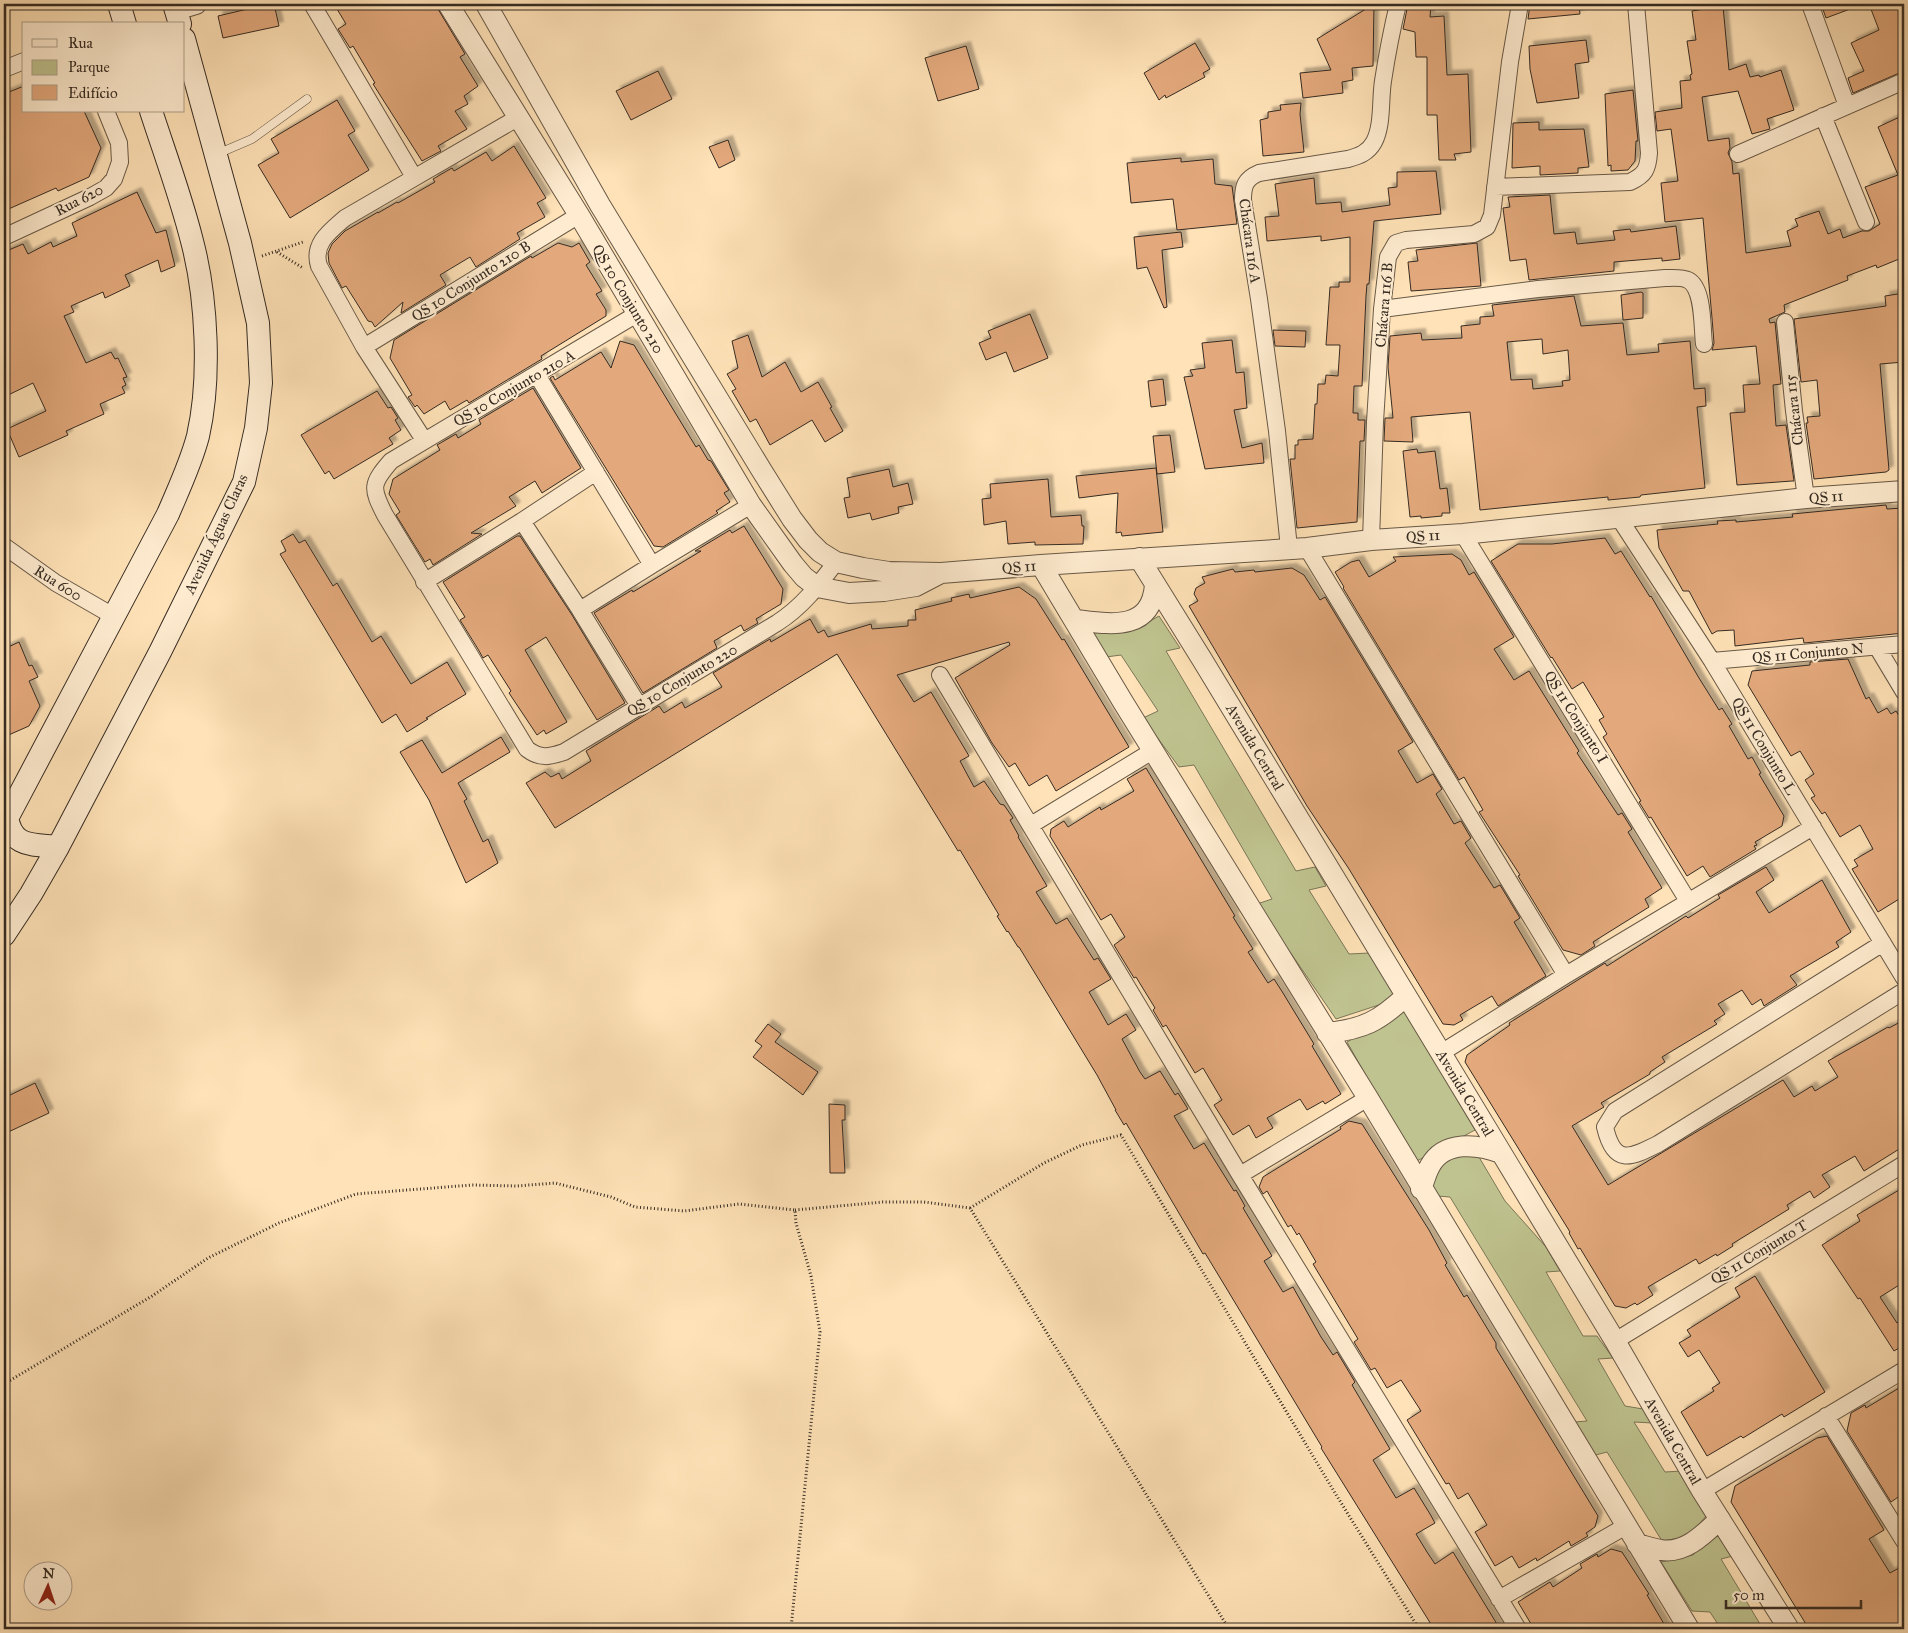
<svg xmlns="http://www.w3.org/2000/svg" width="1908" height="1633" viewBox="0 0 1908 1633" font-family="'IM FELL Great Primer',serif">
	<defs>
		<filter id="shadow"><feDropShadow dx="4.5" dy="-4.5" stdDeviation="1" flood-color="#0004"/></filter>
	</defs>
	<rect width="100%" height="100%" fill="#ffe2b7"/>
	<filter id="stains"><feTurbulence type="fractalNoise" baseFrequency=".004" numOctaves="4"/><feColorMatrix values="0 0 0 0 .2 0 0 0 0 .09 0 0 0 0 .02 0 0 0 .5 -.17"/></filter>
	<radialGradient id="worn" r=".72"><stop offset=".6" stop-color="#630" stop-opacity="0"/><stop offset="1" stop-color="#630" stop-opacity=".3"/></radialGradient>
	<path fill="#bfc38f" stroke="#7a7758" d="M1159,616L1180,648L1166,651L1296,871L1315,867L1326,886L1309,890L1349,954L1369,953L1397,999L1336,1019L1257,904L1272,899L1194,765L1179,767L1143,718L1158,711L1121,655L1106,657L1093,633L1134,630Z
		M1405,1011L1475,1130L1415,1162L1347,1042Z
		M1476,1152L1505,1201L1546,1247L1560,1271L1546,1272L1583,1336H1597L1613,1358L1598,1359L1625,1406L1643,1409L1652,1423L1634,1422L1665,1472L1682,1471L1707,1515L1688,1537L1662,1541L1607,1452L1592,1456L1574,1422L1587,1421L1450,1197L1437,1196L1431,1181L1449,1157Z
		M1718,1530L1733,1556L1721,1559L1763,1629H1721L1710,1612L1692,1611L1661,1562L1693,1555Z"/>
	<path fill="#e3a97c" stroke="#352b22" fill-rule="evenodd" filter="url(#shadow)" d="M269,4H274L279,26L223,38L218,16Z
		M334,4H435L465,54L460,57L478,86L464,96L468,104L455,111L467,129L438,146L441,151L422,161L373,84L375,83L353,46L350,48L338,29L346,24Z
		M1374,4L1373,66L1352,68L1353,80L1342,82L1343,93L1303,98L1300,73L1331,70L1317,39Z
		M1408,4H1431L1430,17L1444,16L1447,75L1468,74L1471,152L1454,154L1456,160H1439L1437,115H1427V57H1416L1415,32L1403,29Z
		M1530,4H1579L1580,14L1528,19Z
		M1821,4H1860L1861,5L1826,18Z
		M1869,4H1904V71L1853,93L1848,78L1864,71L1851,43L1879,30Z
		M1723,6L1729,70L1746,64L1750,77L1759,75L1760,77L1781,70L1794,110L1767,119L1770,129L1752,134L1738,91L1702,97L1708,141L1729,138L1730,148L1728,153L1732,162L1733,174L1739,173L1746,253L1791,246L1787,231L1798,226L1795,219L1819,211L1828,234L1840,229L1843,238L1862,231H1869L1880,224L1865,187L1898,175L1878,127L1904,115V257L1877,268L1876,265L1847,276L1848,280L1784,305L1785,312L1769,319L1770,323L1775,322L1781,384L1773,385L1776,426L1786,425L1794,481H1792L1737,485L1730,413L1745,412L1743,385L1760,384L1756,346L1712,350L1714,343L1712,318L1703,218L1665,222L1661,183L1678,181L1671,129L1657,131L1655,112L1682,108L1680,81L1691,80L1690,75L1692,74L1687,41L1696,40L1692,11Z
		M1586,40L1589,62L1575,64L1579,98L1537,103L1530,69L1529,46Z
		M1195,43L1210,69L1203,73L1205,77L1166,98L1165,95L1159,100L1144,73Z
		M966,46L979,89L938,101L925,58Z
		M658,71L672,99L631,120L616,91Z
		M24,86V111H84L101,148L89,177L58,191L56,188L4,211V94Z
		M1633,90L1638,141H1636L1635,161L1628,170L1611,171V165L1608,166L1605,94Z
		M337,100L355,131L348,135L369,170L290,218L258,165L279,153L271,139Z
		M1301,103L1300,114L1304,152L1263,156L1260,120L1268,118V112L1281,110L1280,105Z
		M1539,122V130L1584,129L1589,167L1578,168V173L1540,175V166L1512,168L1513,123Z
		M728,140L735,160L719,168L709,147Z
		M514,146L546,198L537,203L545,217L517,233L520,239L476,267L470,257L440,275L446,285L401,313L403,302L375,327L372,322L368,321L346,286L342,288L329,263L328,253L332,244L345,231L378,212V213L397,202L398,203L435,182L433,179L452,168L454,171L486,152L492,161Z
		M1181,158V162L1213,159L1215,184L1232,186L1237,224L1177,230L1173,199L1131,203L1127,163Z
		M1436,171L1441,214L1374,221L1369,284H1367L1366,296L1362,386H1354L1353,413H1358V420H1365L1364,441H1360L1357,522L1297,528L1290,459H1295V445H1298V440L1313,439L1315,404H1317L1318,384H1325L1326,375L1338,376L1340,345H1326L1330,287H1339V282H1350V237L1321,241V236L1267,241L1265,217L1279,216L1275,184L1314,178L1316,204L1341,202L1342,212L1390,205L1388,188L1397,187V172Z
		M137,192L156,233L166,230L175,266L161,272L158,260L125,275L130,286L105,298L103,292L71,306L74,312L64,316L86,363L111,352L115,359L118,358L127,377L123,378L126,385L122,387L125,393L100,404L104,414L66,431L68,435L19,457L7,429L46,411L33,383L4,397V252L23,244L28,254L51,242L53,247L77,236L72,223Z
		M1550,195L1554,234L1575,232L1577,244L1615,240L1613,231L1630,229L1631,232L1676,226L1680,259L1662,261V258L1614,262V271L1529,280L1526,259L1510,261L1503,208L1510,207L1508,197Z
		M1181,232L1183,247L1162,250L1167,307L1164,308L1147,267L1137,269L1134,237Z
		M558,243L572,247L579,243L590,262L586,265L602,291L596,294L606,310V316L541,356L542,359L469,403L467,400L450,410L445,401L424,414L417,405L415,407L408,397L412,395L390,358L394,340L531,256L532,258Z
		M1477,243L1481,286L1411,291L1408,262L1418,261L1416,250Z
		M1641,292L1643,293V318L1623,320L1621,295Z
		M1904,293V362L1880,364L1889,470L1886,472L1814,479L1806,423H1808L1807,417L1820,416L1817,380L1801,382L1794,319L1886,306L1885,296Z
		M1574,296L1581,326L1623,323L1627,355L1659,352L1658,344L1690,341L1694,389L1705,388L1706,406L1697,407L1705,488L1641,495L1640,497L1608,500V497L1480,510L1470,412L1411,417L1413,442L1384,441L1385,418H1393L1388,367L1390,336L1421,333L1422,340L1462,338L1461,326L1480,324V317L1494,316L1492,305ZM1542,339L1543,354L1568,350L1570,380L1562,381L1563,386L1533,389L1532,379L1511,380L1507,342Z
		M1030,314L1048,358L1014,372L1006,352L986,360L979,343L991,338L988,331Z
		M1273,330L1306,331L1305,347L1275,346Z
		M748,335L762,377L785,362L801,392L818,382L832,407L830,408L843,431L825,442L812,420L770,445L756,419L750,422L732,391L736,389L727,374L738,368L732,341Z
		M1232,340L1236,373L1244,372L1247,408L1234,410L1242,448L1262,443L1264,463L1205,469L1184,377L1193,376L1190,370L1205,368L1202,343Z
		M620,341L634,345L696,447L699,445L708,460L711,461L729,490L724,493L730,502L716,511L718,513L663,547L654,546L550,378L553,376L555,380L601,352L611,368Z
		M1163,379L1166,405L1151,407L1148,381Z
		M533,388L581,468L542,493L535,481L509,497L516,506L471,533L482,534L433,565L430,559L425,562L396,515L400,512L389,494L393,479L440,450L437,445L456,434L458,438L481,424L479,420Z
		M377,391L388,408L391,407L398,418L395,420L401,430L389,438L393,444L334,479L329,471L325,474L301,435Z
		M1170,435L1175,472L1157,474L1153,436Z
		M1417,449L1418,453L1435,451L1440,489L1447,488L1450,513H1442V516L1421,518V516L1410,517L1403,451Z
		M1156,468L1163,532L1122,536L1121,532L1116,533L1118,493L1079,498L1076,476Z
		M889,469L893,487L908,483L913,504L898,507L899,513L872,520L870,513L848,518L844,498L850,497L847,478Z
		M1048,479L1051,517L1081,515L1082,526H1084L1083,544L1035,545V542L1008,544L1006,521L984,525L982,499L991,498L990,484Z
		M1886,505L1887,509L1904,508V633L1804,643L1803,638L1735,646L1734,630L1717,631L1712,634L1689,591H1683L1659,548L1657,530L1718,524L1717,521L1736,520V522L1793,517L1792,514Z
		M744,526L783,589L781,604L756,619L758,623L744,631L741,625L714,641L717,648L643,693L594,613L632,590L633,592L701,551H695L730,530L732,533Z
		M293,534L299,543L305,540L333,586L337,583L372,642L381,636L411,684L447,662L466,694L426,718L428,719L407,732L396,714L382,723L280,554L286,551L281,541Z
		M517,536H520L572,615L625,703L597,720L546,637L525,650L567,722L546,734L544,730L537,735L509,693L511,691L488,655L483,658L478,649L460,620L465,617L443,582Z
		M1605,538L1615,554L1621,551L1650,597L1651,596L1699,678L1719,710L1722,708L1732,724L1729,726L1748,759L1752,757L1761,773L1759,774L1784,816L1782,826L1755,842L1757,845L1754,846L1756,849L1710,877L1703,866L1687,876L1657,827L1651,817L1649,818L1639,802L1641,801L1603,737L1607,734L1599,720L1604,717L1583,682L1572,689L1552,657L1551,658L1491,561L1518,544H1552Z
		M1452,554L1461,560L1469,575L1474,572L1514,637L1494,649L1514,680L1529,671L1579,751L1577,753L1618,815L1622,813L1632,829L1628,832L1662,888L1645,899L1649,907L1593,942L1595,946L1581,955L1563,950L1518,876L1520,875L1479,812L1483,810L1464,777L1459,780L1343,588L1344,587L1335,572L1351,562L1359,560L1369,577L1396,561L1393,557Z
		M1292,568L1304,575L1320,600L1325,597L1413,742L1398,751L1417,783L1433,774L1442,789L1436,794L1454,824L1461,821L1471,838L1465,843L1494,888L1500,885L1520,918L1514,922L1546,976L1498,1006L1492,996L1460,1015L1463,1020L1454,1025L1443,1024L1349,869L1307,806L1189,606L1198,601L1194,594L1196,588L1205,583L1202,577L1233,569L1235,572L1254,570L1255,572Z
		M1019,587L1036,599L1062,640L1064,639L1129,747L1056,791L1047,775L1029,786L1015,763L1009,767L992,743L955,678L1010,645L1009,642L897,675L914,702L931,692L969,756L960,761L974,787L984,781L1000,804L1004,805L1013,818L1010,820L1019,836L1018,837L1047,886L1036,892L1056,924L1067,918L1094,960L1098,958L1111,979L1089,992L1099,1009L1108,1025L1126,1014L1136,1030L1122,1039L1140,1072L1145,1079L1160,1071L1175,1095L1178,1093L1188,1109L1174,1116L1194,1149L1204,1143L1234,1191L1236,1190L1245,1206L1243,1208L1272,1256L1264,1261L1283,1292L1293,1287L1321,1337L1333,1355L1337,1352L1355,1382L1352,1385L1390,1449L1373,1460L1396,1498L1414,1488L1430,1514L1435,1523L1416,1534L1427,1552L1435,1564L1453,1552L1500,1629H1434L1321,1448L1322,1447L1225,1286L1205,1253L1203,1254L1126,1123L1124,1125L1115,1110H1116L1097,1075L1019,947H1018L1008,931L1007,932L997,916L999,915L960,850L958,851L837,654L555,828L526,783L545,772L551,777L559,773L562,779L591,761L586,751L659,706L664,713L682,702L685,708L722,687L713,673L770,639L771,642L810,619L818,633L824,630L828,637L871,624L872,629L908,626V620H916L915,610L952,601L951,598L969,594L970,598Z
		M19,642L29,666L32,665L38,677L29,681L40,706L29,726L4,737V649Z
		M1848,659L1866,699L1869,697L1878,713L1887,708L1891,714L1896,711L1904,724V896L1878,912L1852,869L1858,866L1854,860L1873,849L1860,825L1840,837L1825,812L1822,814L1811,798L1815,796L1805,780L1814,774L1800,751L1791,756L1748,685L1752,671L1810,665V662Z
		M501,737L510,752L458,783L467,799L464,801L483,842L488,839L498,863L466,883L429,800L400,752L422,740L442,773Z
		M1146,768L1235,916L1233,917L1253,949L1248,952L1268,983L1274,979L1283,993L1314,1044L1312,1046L1341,1094L1325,1104L1323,1101L1307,1110L1300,1099L1267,1118L1273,1128L1256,1138L1249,1125L1233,1135L1214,1105L1222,1100L1203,1068L1195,1073L1166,1025L1163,1027L1153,1010L1155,1008L1136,977L1134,978L1114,945L1125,937L1111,914L1101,920L1050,836L1051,829L1064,821L1068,827L1100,807L1101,810L1134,791L1127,779Z
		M1766,867L1774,880L1756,892L1769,913L1822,880L1851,932L1836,942L1839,947L1790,976L1797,985L1764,1006L1761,999L1752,1005L1742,990L1718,1004L1725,1014L1714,1021L1717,1024L1662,1057L1665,1062L1650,1072V1074L1601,1103L1604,1107L1572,1126L1608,1185L1783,1080L1794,1097L1812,1086L1815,1091L1838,1077L1828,1061L1888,1027L1889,1028L1904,1020V1146L1864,1171L1855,1156L1822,1175L1830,1187L1814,1198L1810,1191L1787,1205L1789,1209L1732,1244L1733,1246L1717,1256L1716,1254L1699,1264L1696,1259L1648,1287L1653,1295L1637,1305L1635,1303L1626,1308L1615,1306L1580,1248L1578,1249L1569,1233L1570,1232L1465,1062L1467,1055L1510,1025L1509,1023L1605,963L1607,966L1686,916L1688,918L1720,898L1718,895Z
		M768,1024L781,1034L775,1042L818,1072L803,1095L753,1057L762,1046L755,1041Z
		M35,1083L49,1113L4,1134V1098Z
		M829,1104L845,1105V1120H842L845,1173H830Z
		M1349,1121L1362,1124L1429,1230L1447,1263L1445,1265L1464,1297L1467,1295L1496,1343V1348L1598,1516L1595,1527L1586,1533L1588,1536L1571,1546L1569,1541L1537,1561L1536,1558L1519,1568L1512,1556L1495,1566L1475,1532L1487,1525L1468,1493L1458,1499L1449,1483L1446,1484L1407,1420L1421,1411L1401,1380L1387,1388L1375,1368L1371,1370L1354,1342L1358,1339L1313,1264L1316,1262L1299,1233L1297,1235L1291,1225L1288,1227L1267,1191L1263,1194L1259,1187L1263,1177L1341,1129L1340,1127Z
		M1904,1187V1282L1880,1297L1897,1323L1904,1318V1345L1894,1351L1860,1298L1858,1299L1822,1245L1860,1221L1857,1215Z
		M1755,1276L1825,1392L1784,1417L1782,1414L1743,1438L1741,1436L1707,1456L1681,1412L1714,1391L1712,1388L1720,1383L1699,1350L1688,1357L1679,1343L1691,1336L1687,1330L1740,1297L1735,1288Z
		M1904,1385V1493L1891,1502L1847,1431L1851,1413L1865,1405L1866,1408Z
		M1827,1436L1884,1530L1869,1539L1890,1573L1899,1568L1904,1576V1629H1809L1731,1502L1735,1486L1817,1438Z
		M1611,1549L1622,1552L1649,1594L1647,1595L1667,1629H1534L1518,1602L1550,1582L1553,1587L1582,1568L1580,1564L1597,1554L1598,1557Z"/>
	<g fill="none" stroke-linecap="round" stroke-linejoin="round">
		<defs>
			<path id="service" d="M217,154L252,139L307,99"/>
			<path id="minor" d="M312,4L414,177
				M1810,4L1847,106
				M4,69L24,61
				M1823,116L1866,222
				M1738,154L1904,81
				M1495,187L1630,182C1645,175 1648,169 1649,153L1636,4
				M4,237L90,197L106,188L114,179L120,162L119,143L106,111
				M1382,309L1538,289L1665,278C1672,278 1682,277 1688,280C1704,288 1702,328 1704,344
				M637,314L391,461C371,484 371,488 385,515L527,749C540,759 549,757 564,752L777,623C802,607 818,586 836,562
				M1785,322L1794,411L1806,498
				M364,347L579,215
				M537,375L652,565L751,505
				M424,440L364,347L319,266C312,244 330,231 345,218L519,117
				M1619,518L1712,661L1904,978
				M522,521L596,472
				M1463,534L1688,901
				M1371,540L1375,422L1382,309L1388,257L1396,243L1406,240L1474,234L1487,227L1492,215L1510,62L1520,4
				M4,546L56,583L115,617
				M1289,548L1277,431L1259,299L1243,200C1243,186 1245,179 1259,173L1348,159C1359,156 1368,153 1374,142C1383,125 1380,100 1383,81C1387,55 1392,29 1398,4
				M1307,548L1566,975
				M424,582L522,521L580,610L639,706
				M580,610L652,565
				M1877,647L1904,692
				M1712,661L1904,644
				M940,675L1240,1175L1518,1629
				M1031,825L1154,750
				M1883,943L1615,1111L1605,1127C1614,1166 1630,1158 1658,1144L1904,991
				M1441,1053L1566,975L1813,827
				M1240,1175L1368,1098
				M1615,1341L1904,1164
				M1826,1416L1904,1541
				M1702,1491L1904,1370
				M1499,1599L1626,1526"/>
			<path id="tertiary" d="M448,4L579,215L751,505L793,564L804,577L817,587L849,593L884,591L916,586L941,573
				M486,4L600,205L762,471L792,519L808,540L820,552L836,562L863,568L889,572L941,573L1041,565L1307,548L1371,540L1463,534L1806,498L1904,491
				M176,10L196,4
				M1139,558L1203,661L1441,1053L1615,1341L1702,1491L1789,1629
				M1041,565L1123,702L1368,1098L1689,1629
				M1076,620C1110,624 1151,632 1155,585
				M1327,1033C1364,1029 1379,1021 1406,996
				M1421,1189C1424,1182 1426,1173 1430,1166C1444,1140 1478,1144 1501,1153
				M1637,1544C1645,1546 1653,1549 1661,1550C1685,1554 1704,1534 1720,1519"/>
			<path id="secondary" d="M119,4L125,24
				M174,4L180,24
				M7,817C12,848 32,844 58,847
				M4,824L168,514C179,488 191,463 198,436C211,379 207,298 192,241C181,197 165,154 151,111
				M4,935L31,894L58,847L160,652L244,482L256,428L261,383L258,323L240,243L184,39"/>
		</defs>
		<use href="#service" stroke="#685947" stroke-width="9"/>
		<use href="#minor" stroke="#685947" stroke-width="18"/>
		<use href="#tertiary" stroke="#685947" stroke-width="22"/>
		<use href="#secondary" stroke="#352b22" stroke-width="24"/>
		<path stroke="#352b22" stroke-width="3" stroke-dasharray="1 2.5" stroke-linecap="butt" d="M277,252L303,268
			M262,256L303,242
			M970,1208L1044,1163L1082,1145L1121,1135L1335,1493L1419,1629
			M795,1210L883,1202H924L970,1208L1229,1629
			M4,1384L152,1296L208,1258L279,1223L356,1194L472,1185L517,1186L555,1183L611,1197L635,1207L684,1211L739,1204L795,1210L796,1223L811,1276L820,1332L791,1629"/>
		<use href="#service" stroke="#ffecd0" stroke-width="8"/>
		<use href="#minor" stroke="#ffecd0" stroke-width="16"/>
		<use href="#tertiary" stroke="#ffecd0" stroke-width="20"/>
		<use href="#secondary" stroke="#ffecd0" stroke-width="22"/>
	</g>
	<g text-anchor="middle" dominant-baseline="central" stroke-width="4" stroke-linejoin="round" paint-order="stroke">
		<g font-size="15" fill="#352b22" stroke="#ffecd0">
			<text transform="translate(79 200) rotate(-27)">Rua 620</text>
			<text transform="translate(1250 241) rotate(82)">Chácara 116 A</text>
			<text transform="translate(471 281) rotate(-32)">QS 10 Conjunto 210 B</text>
			<text transform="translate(628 299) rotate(59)">QS 10 Conjunto 210</text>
			<text transform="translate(1384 305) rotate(-85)">Chácara 116 B</text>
			<text transform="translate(514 388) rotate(-30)">QS 10 Conjunto 210 A</text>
			<text transform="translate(1794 410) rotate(-97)">Chácara 115</text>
			<text transform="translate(1826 497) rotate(-5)">QS 11</text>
			<text transform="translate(216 534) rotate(-65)">Avenida Águas Claras</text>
			<text transform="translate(1423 536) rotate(-4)">QS 11</text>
			<text transform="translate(1019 567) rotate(-5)">QS 11</text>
			<text transform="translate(58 583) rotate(32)">Rua 600</text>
			<text transform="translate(1808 653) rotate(-5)">QS 11 Conjunto N</text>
			<text transform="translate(682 680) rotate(-31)">QS 10 Conjunto 220</text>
			<text transform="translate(1576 717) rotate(58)">QS 11 Conjunto I</text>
			<text transform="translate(1764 746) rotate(59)">QS 11 Conjunto L</text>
			<text transform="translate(1255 747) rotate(59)">Avenida Central</text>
			<text transform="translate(1465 1093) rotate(59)">Avenida Central</text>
			<text transform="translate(1759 1252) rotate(-31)">QS 11 Conjunto T</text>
			<text transform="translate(1673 1441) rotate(60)">Avenida Central</text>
		</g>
	</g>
	<rect width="1908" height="1633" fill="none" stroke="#ffe2b7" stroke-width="20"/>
	<rect x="5" y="5" width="1898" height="1623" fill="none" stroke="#352b22" stroke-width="2.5"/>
	<rect x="10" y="10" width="1888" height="1613" fill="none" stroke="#352b22"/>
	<rect x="22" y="22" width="162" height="90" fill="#ffecd0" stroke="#ae9f8a"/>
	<rect x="32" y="39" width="25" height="8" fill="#ffecd0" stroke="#ae9f8a"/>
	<text x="68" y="48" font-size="15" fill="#352b22">Rua</text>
	<rect x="32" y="60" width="25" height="15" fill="#bfc38f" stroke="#ae9f8a"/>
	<text x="68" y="72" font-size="15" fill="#352b22">Parque</text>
	<rect x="32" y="85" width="25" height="15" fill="#e3a97c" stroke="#ae9f8a"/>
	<text x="68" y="98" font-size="15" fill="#352b22">Edifício</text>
	<g transform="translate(48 1586) rotate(3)"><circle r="24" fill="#ffecd0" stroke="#ae9f8a"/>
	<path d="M0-4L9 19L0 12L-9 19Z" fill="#8f2418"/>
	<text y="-8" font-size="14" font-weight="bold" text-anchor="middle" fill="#352b22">N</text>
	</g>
	<path d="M1726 1600v8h135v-8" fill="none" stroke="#352b22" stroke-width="2.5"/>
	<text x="1733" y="1600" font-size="15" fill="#352b22" stroke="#ffecd0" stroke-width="4" paint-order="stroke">50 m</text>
	<rect width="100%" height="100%" filter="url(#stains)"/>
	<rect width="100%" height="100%" fill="url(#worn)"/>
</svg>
